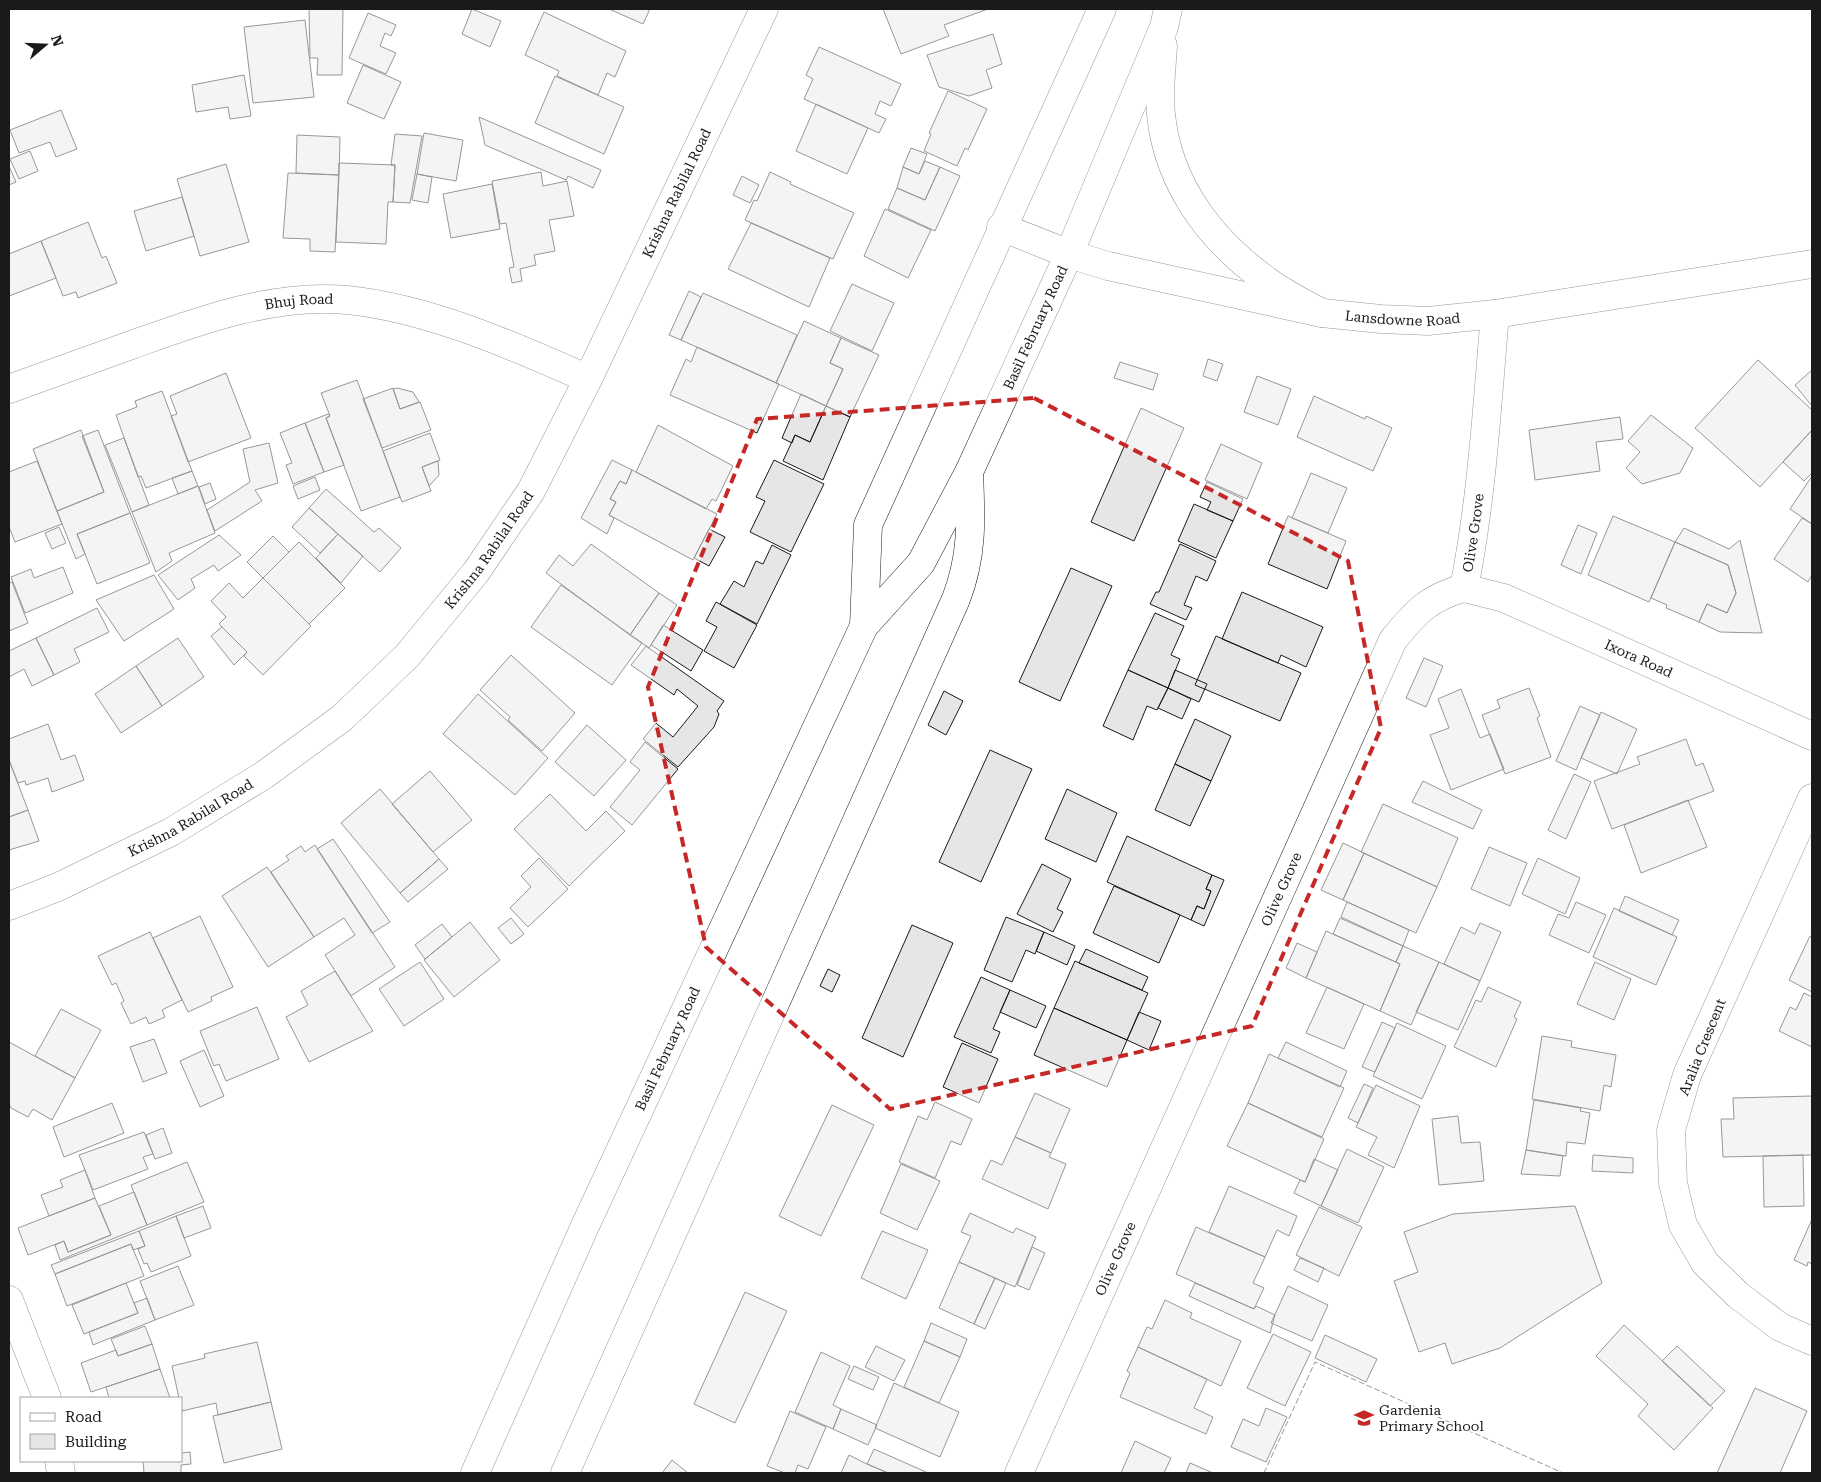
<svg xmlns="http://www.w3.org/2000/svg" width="1821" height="1482" viewBox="0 0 1821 1482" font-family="'Roboto Serif',serif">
	<rect width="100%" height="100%" fill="#fff"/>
	<path fill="#e6e6e6" stroke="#1a1a1a" d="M309,9H343L342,75H317L318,58H310Z
		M472,9L501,21L490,47L462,34Z
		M609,9H650L643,24Z
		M883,9H988L944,25L949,36L901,54Z
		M544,12L626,51L615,77L607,73L598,95L557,76L559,71L525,55Z
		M368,13L396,25L391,36L385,33L380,46L396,53L386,74L349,58Z
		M305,20L314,97L253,103L244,27Z
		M993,34L1002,64L986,70L992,88L969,96L939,87L927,55Z
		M819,47L901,84L891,106L880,101L875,114L886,119L879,133L804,99L813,79L806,75Z
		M363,65L401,82L384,119L347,103Z
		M244,75L251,116L230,119L228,107L196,112L192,85Z
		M555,76L624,107L604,154L535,123Z
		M948,91L987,109L968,150L965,148L957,166L924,151L931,134L929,133Z
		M816,104L868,128L847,174L796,151Z
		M61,110L77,149L56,157L50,142L19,153L10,130Z
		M479,117L601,170L593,188L568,176L566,180L485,145Z
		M424,133L463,140L456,181L417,174Z
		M395,134L422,136L410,203L393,202L395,165H391Z
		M297,135L340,137L339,175L296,173Z
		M911,148L927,154L919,174L903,167Z
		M30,151L38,171L19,179L10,159Z
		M925,161L940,167L925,200L897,188L903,167L919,174Z
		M339,163L395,165L393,202H388L386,244L336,242Z
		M226,164L249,242L200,256L177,179Z
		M9,166L16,182L9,185Z
		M940,167L960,176L935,231L888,209L897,188L925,200Z
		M541,172L543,186L567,181L574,216L549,220L555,251L534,255L536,265L520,269L522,281L512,283L509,268L514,267L506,223L500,224L492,181Z
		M770,172L791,182L790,184L854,213L833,259L745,220L754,200L757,201Z
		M288,173L339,175L335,252L310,251V239L283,238Z
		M417,174L432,177L428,203L412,200Z
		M742,176L759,185L750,203L733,195Z
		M492,184L500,229L451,238L443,194Z
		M182,197L194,236L146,251L134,211Z
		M885,209L931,230L908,278L864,256Z
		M88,222L102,258L106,256L117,283L78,298L76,292L63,296L41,241Z
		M751,223L830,258L809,307L728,269Z
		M41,241L56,278L9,296V254Z
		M852,284L894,303L872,351L830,331Z
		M689,291L701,297L681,340L669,335Z
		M703,293L797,335L776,383L681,340Z
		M804,321L841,338L830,363L843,369L826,406L776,383Z
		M841,338L879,355L850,417L826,406L843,369L830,363Z
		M697,347L779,384L757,433L670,395L686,359L691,362Z
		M1208,359L1223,364L1217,381L1203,376Z
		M1758,360L1812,410V430L1760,487L1695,428Z
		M1120,362L1158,374L1153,390L1114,378Z
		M1812,370V406L1795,385Z
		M226,373L251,438L188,462L171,416L177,414L170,396Z
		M1257,376L1291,389L1278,425L1244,412Z
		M357,380L400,497L361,511L326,418L330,416L321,393Z
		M393,388L400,409L420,402L431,430L382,448L363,399Z
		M397,388L413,392L419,402L400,409L393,389Z
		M162,391L192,471L146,488L141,476L138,477L116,415L137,407L135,401Z
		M801,394L826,406L810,442L795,435L792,443L782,438Z
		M1314,396L1365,419L1366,416L1392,428L1373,471L1297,437Z
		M826,406L850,417L823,480L783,461L795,435L810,442Z
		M1141,408L1184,428L1134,541L1091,522Z
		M328,414L330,416L326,418L344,465L324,472L305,423Z
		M1651,415L1693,448L1680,473L1642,484L1626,468L1640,452L1628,441Z
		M1620,417L1623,439L1596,442L1600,471L1535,480L1529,430Z
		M305,423L324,472L293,484L286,465L292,463L280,433Z
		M658,425L733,466L716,501L712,499L706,509L636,472Z
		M81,430L104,492L57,511L33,449Z
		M98,430L130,513L77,534L85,554L76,559L57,511L104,492L82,436Z
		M1812,430V473L1804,481L1783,462Z
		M430,433L440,460L422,467L431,491L402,502L383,451Z
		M124,438L149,505L132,512L105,445Z
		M269,443L278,483L255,490L262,501L215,531L207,510L250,482L243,449Z
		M1221,444L1262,463L1247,499L1205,480Z
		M612,460L632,470L626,484L620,481L610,499L616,502L609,515L614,518L607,534L581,518Z
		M774,460L824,484L791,552L750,532L765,501L756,497Z
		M37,461L62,524L15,542L9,527V472Z
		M438,461L439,475L429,486L422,467Z
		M632,470L717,514L693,560L609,515L616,502L610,499L620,481L626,484Z
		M192,471L198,486L178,494L172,478Z
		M1311,473L1347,488L1328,533L1292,518Z
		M1812,476V524L1790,509Z
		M315,477L320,490L298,499L293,486Z
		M1207,482L1243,499L1233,521L1207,510L1211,502L1200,497Z
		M210,483L216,499L205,504L199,487Z
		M198,486L215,533L169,553L172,561L156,572L132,512Z
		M326,489L374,532L379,528L401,548L380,572L309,508Z
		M1194,504L1233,521L1216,558L1178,541Z
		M309,508L338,534L320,553L292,527Z
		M130,513L150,563L97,584L77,534Z
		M1288,516L1346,541L1327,589L1268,564Z
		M1613,516L1675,542L1649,602L1588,575Z
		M1802,518L1812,524V575L1808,582L1774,559Z
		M1578,525L1597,533L1581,574L1561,565Z
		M59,527L66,543L52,549L45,533Z
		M1684,528L1729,549L1740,540L1762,633L1720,632L1699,622L1707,604L1727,613L1736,593L1728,565L1675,542Z
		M709,529L725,537L709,566L694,558Z
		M338,534L363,556L341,583L316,558Z
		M219,535L241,555L218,571L214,565L191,579L195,588L178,600L158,575Z
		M273,536L289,552L263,578L247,562Z
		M299,542L345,588L309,624L263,578Z
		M1675,542L1728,565L1736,593L1727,613L1707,604L1699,622L1666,608L1667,605L1651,598Z
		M591,544L659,593L630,635L546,573L559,555L573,566Z
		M1180,544L1216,561L1207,581L1196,576L1184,605L1192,608L1186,620L1150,604L1156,592H1159Z
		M772,545L791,555L757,624L720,604L734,581L744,587L756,561L763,564Z
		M63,567L73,593L25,613L11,577L31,569L34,578Z
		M1071,568L1112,586L1060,701L1019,682Z
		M154,575L174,609L124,641L96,600Z
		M263,578L311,626L263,675L244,656L247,652L219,624L226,617L211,601L229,583L243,598Z
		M12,582L28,623L9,631V583Z
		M561,585L642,643L612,685L531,627Z
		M1242,592L1323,627L1306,667L1281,655L1278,663L1222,639Z
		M659,593L677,605L649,648L630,635Z
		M716,602L757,625L734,668L704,651L717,627L706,621Z
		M97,608L109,632L74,649L80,662L54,675L36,638Z
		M1155,613L1184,626L1171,655L1180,659L1168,688L1128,670Z
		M663,625L703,650L691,671L651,645Z
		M222,627L247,652L234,665L211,636Z
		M1216,636L1301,673L1280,721L1195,685Z
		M36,638L54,675L32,686L24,669L9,677V651Z
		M178,638L204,677L162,706L136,666Z
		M646,646L724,701L717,711L719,714L714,727L678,767L643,739L656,723L673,737L698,706L677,689L674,695L631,665Z
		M511,655L575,713L542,751L508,720L510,717L480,690Z
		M1424,658L1443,666L1426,707L1406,698Z
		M136,666L162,706L121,733L95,694Z
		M1128,670L1168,688L1157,710L1147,706L1133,740L1103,726Z
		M1175,670L1207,684L1199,702L1168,688Z
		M1168,688L1191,699L1182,719L1158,708Z
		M1529,688L1540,716L1537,718L1551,757L1505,774L1482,715L1500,708L1497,700Z
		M1461,689L1480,738L1490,734L1504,769L1451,790L1430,735L1449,728L1438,699Z
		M944,691L963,701L946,735L928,725Z
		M478,694L548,758L515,795L443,734Z
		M1580,706L1600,715L1576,770L1556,761Z
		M1601,712L1637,729L1617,774L1581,758Z
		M1195,719L1231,736L1211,781L1175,764Z
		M48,724L61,760L75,755L84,780L52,792L48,778L26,785L25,781L18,783L9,760V739Z
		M587,725L626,760L594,796L555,762Z
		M1686,739L1696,766L1703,763L1714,791L1612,829L1594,781L1640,764L1637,757Z
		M645,742L678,769L632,825L610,807L640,770L630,762Z
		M990,750L1032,769L981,882L939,862Z
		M9,760L28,810L9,817Z
		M1175,764L1211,781L1190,826L1155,810Z
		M430,771L472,820L433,852L392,804Z
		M1574,774L1591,782L1566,839L1548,830Z
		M1423,781L1482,810L1473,829L1412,802Z
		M380,789L439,859L400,893L341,823Z
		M1067,789L1117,813L1096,862L1045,839Z
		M550,794L586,831L606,811L625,831L569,886L514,829Z
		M1688,800L1707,847L1641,873L1624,825Z
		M1383,804L1458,838L1437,887L1361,852Z
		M28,810L39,841L9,850V817Z
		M1127,836L1212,875L1206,889L1211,891L1204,909L1197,906L1191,920L1107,882Z
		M333,839L390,922L372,933L317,849Z
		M1343,843L1364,853L1343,900L1321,890Z
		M315,845L395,967L351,996L325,955L355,935L344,918L314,937L271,872L289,860L286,856L301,846L305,852Z
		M1489,847L1527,863L1510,906L1471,889Z
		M1364,853L1437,887L1416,933L1343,900Z
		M539,858L568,889L528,927L510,908L531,887L521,876Z
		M1538,858L1580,878L1565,914L1522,894Z
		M439,859L448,869L408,902L400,893Z
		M1042,864L1071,879L1057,909L1063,912L1053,932L1017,914Z
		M267,867L314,937L268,967L222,896Z
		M1212,875L1224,880L1204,926L1191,920L1197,906L1204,909L1211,891L1206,889Z
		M1114,886L1180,915L1159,963L1093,933Z
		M1625,896L1679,920L1672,935L1619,911Z
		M1347,902L1409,930L1403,946L1341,917Z
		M1576,902L1606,915L1589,953L1549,935L1558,914L1569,918Z
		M1614,908L1677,937L1656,985L1593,957Z
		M200,916L233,987L211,997L212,1001L188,1012L153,938Z
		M1006,917L1044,932L1035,954L1026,950L1012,982L984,970Z
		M511,918L524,934L511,944L498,928Z
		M1340,918L1403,946L1396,962L1333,934Z
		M470,922L500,960L454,997L424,960Z
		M1480,923L1501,932L1480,981L1444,964L1461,927L1475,934Z
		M442,924L452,937L425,959L415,945Z
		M912,925L953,943L903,1057L862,1038Z
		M1326,931L1400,964L1380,1011L1306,978Z
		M150,932L182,1000L162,1010L165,1017L149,1024L146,1017L131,1024L121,1003L124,1001L116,983L112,985L98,956Z
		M1044,932L1075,946L1067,965L1036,951Z
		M1810,936L1812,937V992L1789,980Z
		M1297,943L1317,952L1306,978L1286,968Z
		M1403,946L1439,962L1411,1025L1380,1011L1400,964L1396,962Z
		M1086,949L1148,977L1142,990L1079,963Z
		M1075,961L1148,993L1127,1040L1054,1008Z
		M420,962L444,999L404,1026L379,989Z
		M1439,962L1480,981L1458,1030L1416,1012Z
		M1595,962L1631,979L1614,1020L1577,1004Z
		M828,969L840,975L832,992L820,986Z
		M335,971L373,1031L309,1062L286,1017L308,1005L301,991Z
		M981,977L1010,990L993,1029L1000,1032L991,1053L954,1037Z
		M1327,987L1364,1004L1344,1049L1306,1033Z
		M1488,987L1521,1002L1514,1017L1517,1019L1496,1067L1454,1047L1476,1000L1481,1002Z
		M1010,990L1046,1006L1036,1028L1000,1012Z
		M1804,993L1812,997V1047L1779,1031L1790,1007L1796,1010Z
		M257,1007L279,1059L226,1081L219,1064L214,1066L200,1031Z
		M1054,1008L1127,1040L1107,1087L1034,1055Z
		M61,1009L101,1030L75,1078L35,1056Z
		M1139,1012L1161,1021L1149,1050L1127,1040Z
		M1382,1022L1395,1028L1375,1072L1362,1067Z
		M1397,1023L1446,1046L1422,1099L1373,1076Z
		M1542,1036L1572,1041L1571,1047L1616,1055L1611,1087L1604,1085L1600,1111L1532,1099Z
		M154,1039L167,1073L143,1082L130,1047Z
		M9,1042L75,1078L52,1120L33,1109L28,1117L11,1108L9,1104Z
		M1286,1042L1347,1071L1340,1087L1278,1058Z
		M962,1043L998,1059L979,1103L943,1087Z
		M204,1050L224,1096L200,1107L180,1061Z
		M1269,1054L1344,1088L1322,1137L1248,1103Z
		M1364,1084L1373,1088L1358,1123L1348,1118Z
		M1376,1085L1420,1106L1394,1168L1368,1155L1377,1137L1356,1127Z
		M1035,1093L1070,1109L1051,1153L1015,1137Z
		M1812,1096V1155L1723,1157L1721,1119H1734L1733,1098Z
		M1534,1100L1581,1108L1580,1111L1590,1113L1585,1144L1567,1142L1566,1156L1526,1150Z
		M935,1102L972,1119L961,1145L951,1141L935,1178L899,1162L918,1116L927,1120Z
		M112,1103L124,1133L64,1157L53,1127Z
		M1248,1103L1324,1139L1305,1182L1227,1146Z
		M832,1105L874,1125L821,1236L779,1216Z
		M1458,1116L1461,1143L1480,1142L1484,1181L1439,1185L1432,1119Z
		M163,1128L172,1153L155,1159L146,1135Z
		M144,1132L153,1154L143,1157L148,1169L93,1190L79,1155Z
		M1015,1137L1051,1153L1049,1157L1066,1164L1048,1209L982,1179L991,1160L1002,1165Z
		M1347,1149L1384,1167L1358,1223L1321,1206Z
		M1526,1150L1563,1156L1560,1176L1521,1174Z
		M1593,1155L1633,1158V1173L1592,1171Z
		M1803,1155L1804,1206L1764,1207L1763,1156Z
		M1314,1159L1338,1170L1321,1206L1294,1193L1300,1180L1305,1182Z
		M187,1162L204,1202L147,1225L131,1185Z
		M901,1164L940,1181L917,1230L880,1213Z
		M85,1170L95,1198L49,1216L41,1195L63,1187L60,1180Z
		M1229,1186L1297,1216L1289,1236L1277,1230L1265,1257L1209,1232Z
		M134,1192L147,1225L60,1260L55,1245L64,1241L68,1252L111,1235L99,1206Z
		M95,1198L111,1235L68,1252L64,1241L28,1255L18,1228Z
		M203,1206L211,1228L184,1238L176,1216Z
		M1575,1206L1602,1283L1500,1348L1452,1364L1445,1343L1419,1352L1394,1281L1418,1272L1404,1232L1453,1214Z
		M1319,1207L1362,1227L1339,1276L1296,1255Z
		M970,1213L1013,1233L1016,1228L1036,1237L1015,1287L959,1262L971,1236L961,1232Z
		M176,1216L191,1256L151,1272L147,1263L144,1264L138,1249L145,1246L139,1231Z
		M1812,1219V1264L1808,1262L1807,1266L1794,1260Z
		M1196,1227L1265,1257L1253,1283L1264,1288L1254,1309L1176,1274Z
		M139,1231L145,1246L133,1250L131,1244L55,1274L51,1265Z
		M882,1231L928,1250L906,1299L861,1278Z
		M131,1244L144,1276L67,1306L55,1274Z
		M1032,1247L1045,1253L1029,1290L1017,1285Z
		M1300,1258L1324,1268L1318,1282L1294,1270Z
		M959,1262L995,1278L974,1324L939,1308Z
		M178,1266L194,1305L155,1320L140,1281Z
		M995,1278L1006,1283L985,1329L974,1324Z
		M126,1283L138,1313L84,1334L72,1305Z
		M1195,1283L1254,1309L1256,1306L1275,1315L1270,1333L1189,1296Z
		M1288,1286L1328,1305L1312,1341L1271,1323Z
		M745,1292L787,1311L735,1423L694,1404Z
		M147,1298L155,1320L93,1345L89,1332L138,1313L134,1303Z
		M1165,1300L1192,1313L1190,1318L1241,1341L1221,1386L1138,1347L1147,1327L1152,1329Z
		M931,1323L967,1339L960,1357L924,1341Z
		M1624,1325L1713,1408L1674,1450L1638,1416L1648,1404L1596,1356Z
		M145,1326L152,1344L118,1356L111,1339Z
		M1273,1334L1311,1352L1285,1406L1247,1388Z
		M1325,1335L1377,1359L1366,1382L1315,1358Z
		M924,1341L960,1357L939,1403L904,1387Z
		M257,1342L271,1402L218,1415L216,1403L182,1411L181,1398H179L172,1366L205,1358L204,1354Z
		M152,1344L160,1369L91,1392L81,1363L116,1350L118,1356Z
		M876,1346L905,1360L894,1381L865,1367Z
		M1677,1346L1725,1391L1710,1406L1662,1361Z
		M1138,1347L1207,1379L1194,1408L1213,1417L1206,1434L1120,1397L1130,1373L1127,1371Z
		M821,1352L850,1366L833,1405L841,1409L833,1429L795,1412Z
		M854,1366L879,1377L873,1390L848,1379Z
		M160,1369L170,1398H109L106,1387Z
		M894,1383L959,1412L940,1457L875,1428Z
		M1755,1388L1807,1411L1780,1473H1717Z
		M271,1402L282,1449L224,1463L213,1416Z
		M1266,1408L1287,1417L1266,1462L1231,1447L1243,1419L1259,1426Z
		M841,1409L877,1425L868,1445L833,1429Z
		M790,1411L826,1427L808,1469L798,1465L795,1473H785L767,1466Z
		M1135,1441L1171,1458L1164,1473H1121Z
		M874,1449L926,1472V1473H888L867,1464Z
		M190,1452L191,1464L181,1465V1473H144L143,1461H181V1453Z
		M849,1455L867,1464L888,1473H841Z
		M672,1460L688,1473H662Z
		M1190,1463L1213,1473H1186Z"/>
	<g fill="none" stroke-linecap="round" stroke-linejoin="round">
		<defs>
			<g id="street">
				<path id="s1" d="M1001,227L1069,254L1108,266L1322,313L1381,319L1428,321L1495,314L1812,264"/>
				<path id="s2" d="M9,389C50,374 92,359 134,344C201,320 275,293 347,300C428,308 514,346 588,379"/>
				<path id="s3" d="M1464,588L1504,598L1812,736"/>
				<path id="s4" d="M1464,588C1482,498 1487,406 1495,314"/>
				<path d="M1812,798L1687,1075L1671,1130L1673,1183L1683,1225L1705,1263L1738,1295L1780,1327L1812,1341"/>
				<path id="s5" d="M9,906L58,887L171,832L264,775L342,718L407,656L476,572L531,491L588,379L764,9"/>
				<path d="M9,1300L47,1398"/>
				<path d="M59,1461L61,1473"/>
				<path d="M565,1473L956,599C973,555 971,519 969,472"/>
				<path id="s6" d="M1019,1473L1393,640C1415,613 1429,597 1464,588"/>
			</g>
			<g id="secondary">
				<path d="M1163,46C1162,63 1160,81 1160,99C1162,176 1206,237 1266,280C1283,293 1303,303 1322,313"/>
				<path d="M864,626L868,525L1102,9"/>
				<path id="s7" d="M475,1473L585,1226L864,626L921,563L969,472L1069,254L1164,27L1168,9"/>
			</g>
		</defs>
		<use href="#street" stroke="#1a1a1a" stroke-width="29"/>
		<use href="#secondary" stroke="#1a1a1a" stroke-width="29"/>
		<use href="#street" stroke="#fff" stroke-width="28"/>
		<use href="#secondary" stroke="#fff" stroke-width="28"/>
		<path stroke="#1a1a1a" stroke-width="1" stroke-dasharray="6 2.5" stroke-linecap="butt" d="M1264,1473L1315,1362L1563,1473"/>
	</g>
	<path d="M0 0H1821V1482H0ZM1034,398L1348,561L1381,728L1252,1026L890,1109L706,947L648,687L757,419Z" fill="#fff" fill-opacity=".55" fill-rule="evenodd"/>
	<path fill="none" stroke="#c62828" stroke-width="4" stroke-dasharray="10 6" stroke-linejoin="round" d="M1034,398L1348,561L1381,728L1252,1026L890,1109L706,947L648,687L757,419Z"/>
	<defs>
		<symbol id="school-bare" viewBox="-9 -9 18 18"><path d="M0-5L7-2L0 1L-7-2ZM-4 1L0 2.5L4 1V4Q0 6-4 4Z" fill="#c62828" stroke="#fff" stroke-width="2.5" paint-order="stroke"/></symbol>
	</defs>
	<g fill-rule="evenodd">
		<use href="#school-bare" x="1350" y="1404" width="28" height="28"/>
	</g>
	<g text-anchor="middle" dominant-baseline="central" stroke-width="4" stroke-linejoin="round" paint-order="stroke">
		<g font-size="14" fill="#1a1a1a" stroke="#fff">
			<text stroke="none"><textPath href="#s5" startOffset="1012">Krishna Rabilal Road</textPath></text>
			<text stroke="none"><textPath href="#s2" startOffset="304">Bhuj Road</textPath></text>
			<text stroke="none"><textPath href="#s1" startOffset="414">Lansdowne Road</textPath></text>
			<text stroke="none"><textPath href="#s7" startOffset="1279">Basil February Road</textPath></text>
			<text stroke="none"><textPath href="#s4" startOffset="56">Olive Grove</textPath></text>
			<text stroke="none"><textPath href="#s5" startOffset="608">Krishna Rabilal Road</textPath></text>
			<text stroke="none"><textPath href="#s3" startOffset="189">Ixora Road</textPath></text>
			<text stroke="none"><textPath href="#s5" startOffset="202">Krishna Rabilal Road</textPath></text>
			<text stroke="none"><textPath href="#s6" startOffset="640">Olive Grove</textPath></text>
			<text transform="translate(1702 1047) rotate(-68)">Aralia Crescent</text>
			<text stroke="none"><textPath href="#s7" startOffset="466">Basil February Road</textPath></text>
			<text stroke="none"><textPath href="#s6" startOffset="235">Olive Grove</textPath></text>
		</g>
		<g font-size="14" fill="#1a1a1a" stroke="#fff" text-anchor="start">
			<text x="1379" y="1410">Gardenia<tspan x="1379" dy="16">Primary School</tspan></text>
		</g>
	</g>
	<rect width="1821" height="1482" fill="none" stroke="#1a1a1a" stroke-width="20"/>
	<rect x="20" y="1397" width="162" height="65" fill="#ffffff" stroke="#a3a3a3"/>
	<rect x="30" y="1413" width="25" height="8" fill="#ffffff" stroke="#a3a3a3"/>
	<text x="65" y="1422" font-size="15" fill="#1a1a1a">Road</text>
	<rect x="30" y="1434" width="25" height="15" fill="#e6e6e6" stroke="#a3a3a3"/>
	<text x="65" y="1447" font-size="15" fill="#1a1a1a">Building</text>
	<g transform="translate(45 45) rotate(71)" stroke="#ffffff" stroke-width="4" paint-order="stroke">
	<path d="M0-4L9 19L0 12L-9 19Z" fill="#1a1a1a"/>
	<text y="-8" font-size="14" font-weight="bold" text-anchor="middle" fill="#1a1a1a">N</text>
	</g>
</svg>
